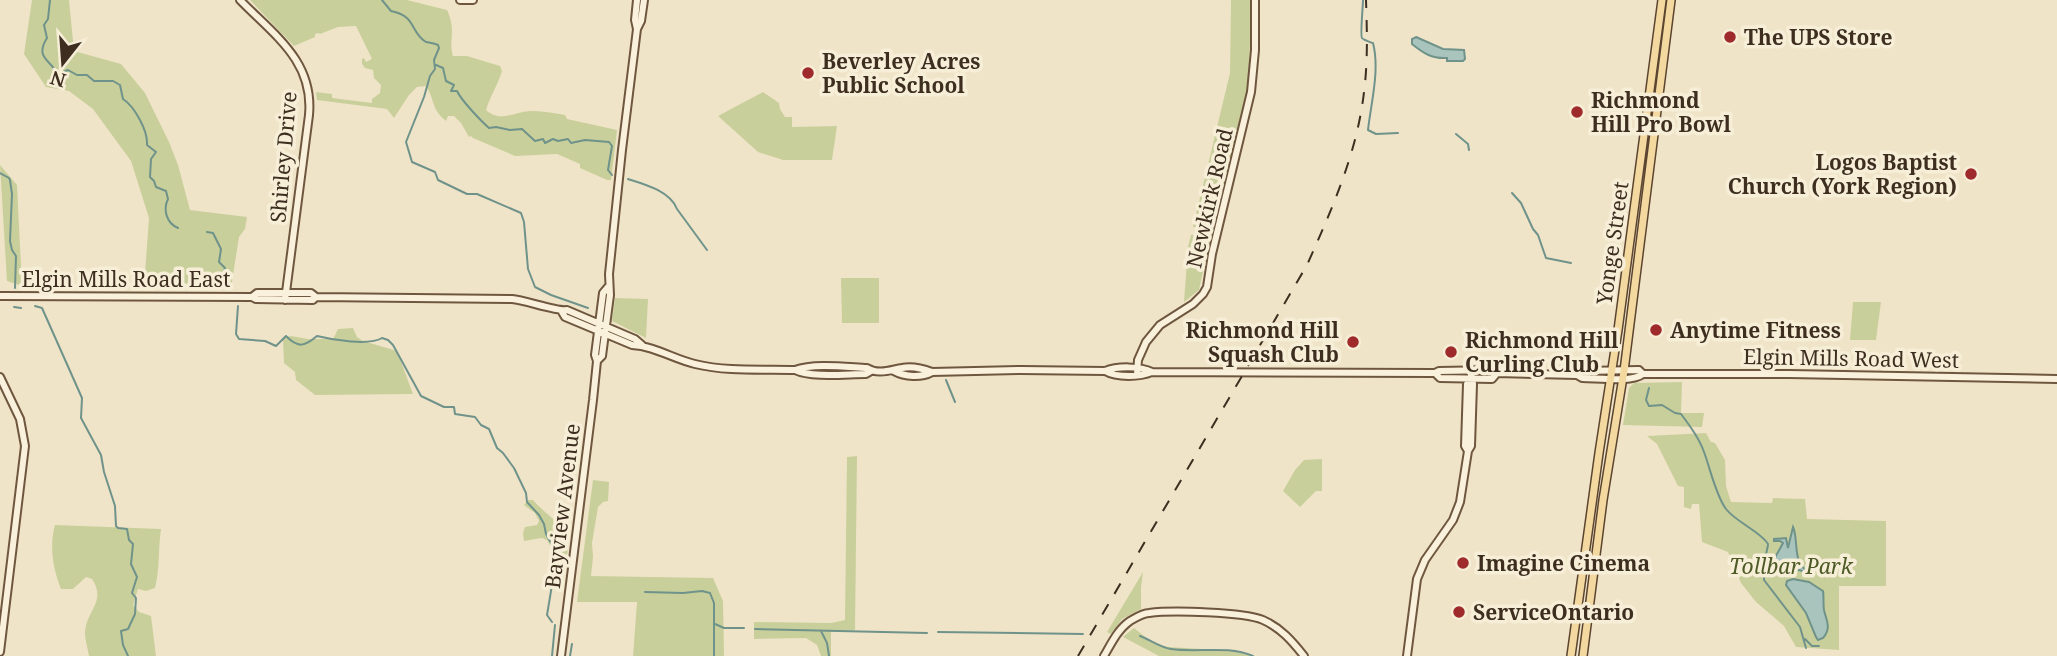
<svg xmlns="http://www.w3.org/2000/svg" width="2057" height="656" viewBox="0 0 2057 656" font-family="'Noto Serif',serif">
	<rect width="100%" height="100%" fill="#f0e4c8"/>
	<path fill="#c9cf9b" d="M32,0H69L74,51L121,64L145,93L169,142L178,165L190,210L247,217L245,229L239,237L231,288L144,287L149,218L131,161L93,109L69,91L46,87L24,54Z
		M250,0H407L447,10C457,32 448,39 453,56H467L500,66L502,71C498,85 490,96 486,110C501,123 513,112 530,111C542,111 554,113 565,115L567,119L617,130L611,180H607L580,168V164L557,154L515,156L473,138L471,136L469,137L461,123L454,116H448L446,121C430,107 436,102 426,86L417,87L409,95L394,118L387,109L317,100L316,92L332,94V98L372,103V99L380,93L381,85L374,78L373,70L365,68L362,64V59L364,58L366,62L372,59L356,26L338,27L320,34L319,33L315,34V37L294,46Z
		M1231,0H1251L1249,82L1213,228L1193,227L1230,73Z
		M763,92L779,103L780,109L785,117H792V127L837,126L832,160H783L758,152L718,116Z
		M0,165L17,185L22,286L7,281Z
		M1211,234L1199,290L1184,302L1188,247L1191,235Z
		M841,278H879V323H842Z
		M615,298L648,299L646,338L612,321Z
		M1853,302H1881L1876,340H1850Z
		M353,328L357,337L363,341L397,351L413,394L315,395L296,380L295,372L284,363L283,338L291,336L308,339H333L338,329Z
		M1682,382L1681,413H1704L1702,427L1623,425L1629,388L1634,383Z
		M1706,433L1711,442L1715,443L1725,460L1726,486L1731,502L1772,503L1773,498L1805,499L1807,519L1886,521V586H1839V650L1796,647L1784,626L1756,602L1741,583L1728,552L1702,542L1699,504H1692L1691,509L1684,507V487L1678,486L1657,444L1647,436Z
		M857,456L855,630L831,632V656H821L817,645L806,638L754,639V622L831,623L845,620L847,457Z
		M1322,459V491H1316L1300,507L1283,491L1295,470L1304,460Z
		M593,480L609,482L608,501L603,502L598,507L592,543L593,557L591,576L713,578L723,601L724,656H633L637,602H577Z
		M528,500H533C550,520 575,528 566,559L555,554L547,540L542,538L524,541L523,533L525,527L537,525L539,521L535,513L524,505Z
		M55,525L161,529C158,549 160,569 155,588L146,591L138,589L133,605L139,612L151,616L156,656H89C88,649 85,640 85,633C86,610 107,602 92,579L86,577L73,589H61C53,569 49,546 55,525Z
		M1143,572L1141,588V609L1122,619L1111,634L1107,632Z
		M1134,628L1153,643L1168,647L1237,651L1252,656H1159L1123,637Z"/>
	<path fill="#a9c4bc" stroke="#6f938a" stroke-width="2" d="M1416,37L1443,49L1464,50L1465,59L1463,61H1447V58C1432,59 1423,53 1412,44V39Z
		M1793,527C1798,538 1794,555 1801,565C1803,568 1806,570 1809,573L1799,570L1777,572L1772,568V563L1783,543L1780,541H1774V539L1786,538L1788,548Z
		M1793,579L1809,582L1823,591C1824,597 1823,604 1824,610C1826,620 1832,628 1823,638L1818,640L1816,637L1806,613L1786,585L1787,581Z"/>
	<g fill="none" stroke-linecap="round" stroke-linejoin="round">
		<path stroke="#6f938a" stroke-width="2" d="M50,0L48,19L44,25L47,38C35,57 49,59 58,74L68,70L77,75H87L94,81H113L120,85L123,99C135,107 148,131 147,145L156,152L151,159L150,177L154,181L156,187L166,191L168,199C163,209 166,223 178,228
			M382,0L391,11C417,16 410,33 426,42C430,43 434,43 438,45L439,48L434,60L435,69L430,76L424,97L406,142L412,162L435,172L438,180L467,194H477L521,213L524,222L528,269L535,287L551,295L588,308
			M1363,0C1363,6 1360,36 1362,38C1362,39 1372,43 1373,43C1380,70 1371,103 1368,130L1376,134L1398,133
			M436,65L443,68L446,81L454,85L451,91H457C461,100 481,121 489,128L496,127L510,130L522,129L535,141L543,139L545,143L553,139L558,141L568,139L571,143L585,140L609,142L612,146L608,170L612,175
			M1456,134L1468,144L1469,150
			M0,173L9,178L10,180L12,194L10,241L12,250L16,256L15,288
			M628,179C644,184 670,191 677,209L707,250
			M1512,193L1521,203L1533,229L1538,235L1546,258L1571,263
			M207,232L213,233L221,249L219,262L225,268L222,276L230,286
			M35,306L42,308L82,398L81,418L101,455L104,472L115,506L116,526L118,528L127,529L129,540L133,544L131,564L137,577L132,593L136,598L135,614L128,629L121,631L123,645L128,656
			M238,306L236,334L239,339L265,341L276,346L286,336C298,348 304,347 317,336C333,340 369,346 382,338L388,340L393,345L421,396L444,407H454L455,414L475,417L481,425L489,429L497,448L503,453L514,468L526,493L527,502L539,515L544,524L546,534L555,550L554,573L547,615L552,622
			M14,307L21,308
			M946,380L955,402
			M1649,388L1646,400L1649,406L1662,405L1675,413L1681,414C1690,426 1699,438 1704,452C1710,468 1716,496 1726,509C1736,522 1761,532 1768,544
			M1768,545L1764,564V580L1800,627L1806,648
			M555,560L561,566
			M645,592L683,593L702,591L710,593L714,603V656
			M715,624L724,628H744
			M755,629L927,633
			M821,631L827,643L829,656
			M938,632L1083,634
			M1140,636C1151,640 1159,647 1171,649C1198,653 1227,645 1253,656
			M1805,639L1812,646H1819
			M552,656L555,625
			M570,656L572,644"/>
		<defs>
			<path id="secondary" d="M240,0C274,35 314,61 309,115L285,300
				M460,0H473
				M637,29L635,20L637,0
				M0,296L252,297L256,299L313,300L316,297L512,299C525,300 558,312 567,310L635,339L642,345
				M252,297L257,293H311L316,297
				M562,312L565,317L632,345C654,346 674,359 695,364C728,372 762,369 795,370C814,363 846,367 867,368C878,375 890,370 902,368C911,366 924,369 932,372L1021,370L1105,371C1117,366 1140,366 1152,372L1435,373L1439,371L1493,370L1497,373L1577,375L1582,378C1597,378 1632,383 1643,374
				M597,361L602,356L610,295L609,274L622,150L637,29L641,21L644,0
				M795,370C812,378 846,374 866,374L871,371
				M894,371C905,377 921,378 932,372
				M1105,371C1117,378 1140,377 1152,372
				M1435,373L1440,378L1492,379L1497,373
				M1137,375L1138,360L1146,342L1160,325L1193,304L1203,294L1207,287L1212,254L1251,92L1255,50V0
				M1577,375L1581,371L1639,370L1643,374H1789L2057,379
				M0,377L20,419L25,446L0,652
				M1468,451L1465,446L1467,384L1470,379
				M561,656L593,400L597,361L595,355L603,293L608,287
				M1104,656C1111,644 1118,629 1130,621C1135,618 1143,613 1149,613C1172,610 1244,612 1263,620C1281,628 1292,641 1304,656
				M1407,656L1417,579L1425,560L1453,520L1460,502L1468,451L1471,446L1473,384L1470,370"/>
			<path id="primary" d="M1571,656L1599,453L1618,330L1662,0
				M1583,656L1603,500L1624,371L1671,0"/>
		</defs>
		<use href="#secondary" stroke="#6f573f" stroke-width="10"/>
		<use href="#primary" stroke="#5b4430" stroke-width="10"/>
		<use href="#secondary" stroke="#faf1dc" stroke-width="6"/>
		<use href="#primary" stroke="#f3d9a0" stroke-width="7"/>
		<path stroke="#3d2e20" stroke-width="2" stroke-dasharray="12 12" stroke-linecap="butt" d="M1078,656L1307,265C1332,209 1357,153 1364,92C1368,61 1367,30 1366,0"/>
	</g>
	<g fill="#9e2a2b" stroke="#f7eed8" stroke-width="2.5">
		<circle cx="1730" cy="37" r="7"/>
		<circle cx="808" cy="73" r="7"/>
		<circle cx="1577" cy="112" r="7"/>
		<circle cx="1971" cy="174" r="7"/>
		<circle cx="1656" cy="330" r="7"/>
		<circle cx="1353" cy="342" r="7"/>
		<circle cx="1451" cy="352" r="7"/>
		<circle cx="1463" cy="563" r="7"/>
		<circle cx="1459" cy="612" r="7"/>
	</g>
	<g text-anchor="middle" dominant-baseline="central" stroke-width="7" stroke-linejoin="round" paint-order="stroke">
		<g font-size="21" font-weight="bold" fill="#3d2e20" stroke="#f7eed8" text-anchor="start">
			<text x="1744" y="37">The UPS Store</text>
			<text x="822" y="61">Beverley Acres<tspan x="822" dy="24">Public School</tspan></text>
			<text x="1591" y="100">Richmond<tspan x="1591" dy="24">Hill Pro Bowl</tspan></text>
			<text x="1957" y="162" text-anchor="end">Logos Baptist<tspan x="1957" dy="24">Church (York Region)</tspan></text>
			<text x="1339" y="330" text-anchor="end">Richmond Hill<tspan x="1339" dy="24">Squash Club</tspan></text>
			<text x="1670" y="330">Anytime Fitness</text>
			<text x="1465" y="340">Richmond Hill<tspan x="1465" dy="24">Curling Club</tspan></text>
			<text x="1477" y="563">Imagine Cinema</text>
			<text x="1473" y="612">ServiceOntario</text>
		</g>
		<g font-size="21" fill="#3d2e20" stroke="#f7eed8">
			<text transform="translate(283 157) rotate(-85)">Shirley Drive</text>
			<text transform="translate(1209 198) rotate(-77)">Newkirk Road</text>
			<text transform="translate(1612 243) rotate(-82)">Yonge Street</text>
			<text x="126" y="279">Elgin Mills Road East</text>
			<text transform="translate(1851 358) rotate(1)">Elgin Mills Road West</text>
			<text transform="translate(562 506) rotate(-83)">Bayview Avenue</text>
		</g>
		<g font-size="21" font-style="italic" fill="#4d5a26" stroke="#f7eed8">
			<text x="1791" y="566">Tollbar Park</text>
		</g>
	</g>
	<g transform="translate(63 63) rotate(197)" stroke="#f7eed8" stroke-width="5" paint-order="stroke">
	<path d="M0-5L12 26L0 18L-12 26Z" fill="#3d2e20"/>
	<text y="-10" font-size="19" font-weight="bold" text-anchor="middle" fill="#3d2e20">N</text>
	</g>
</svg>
